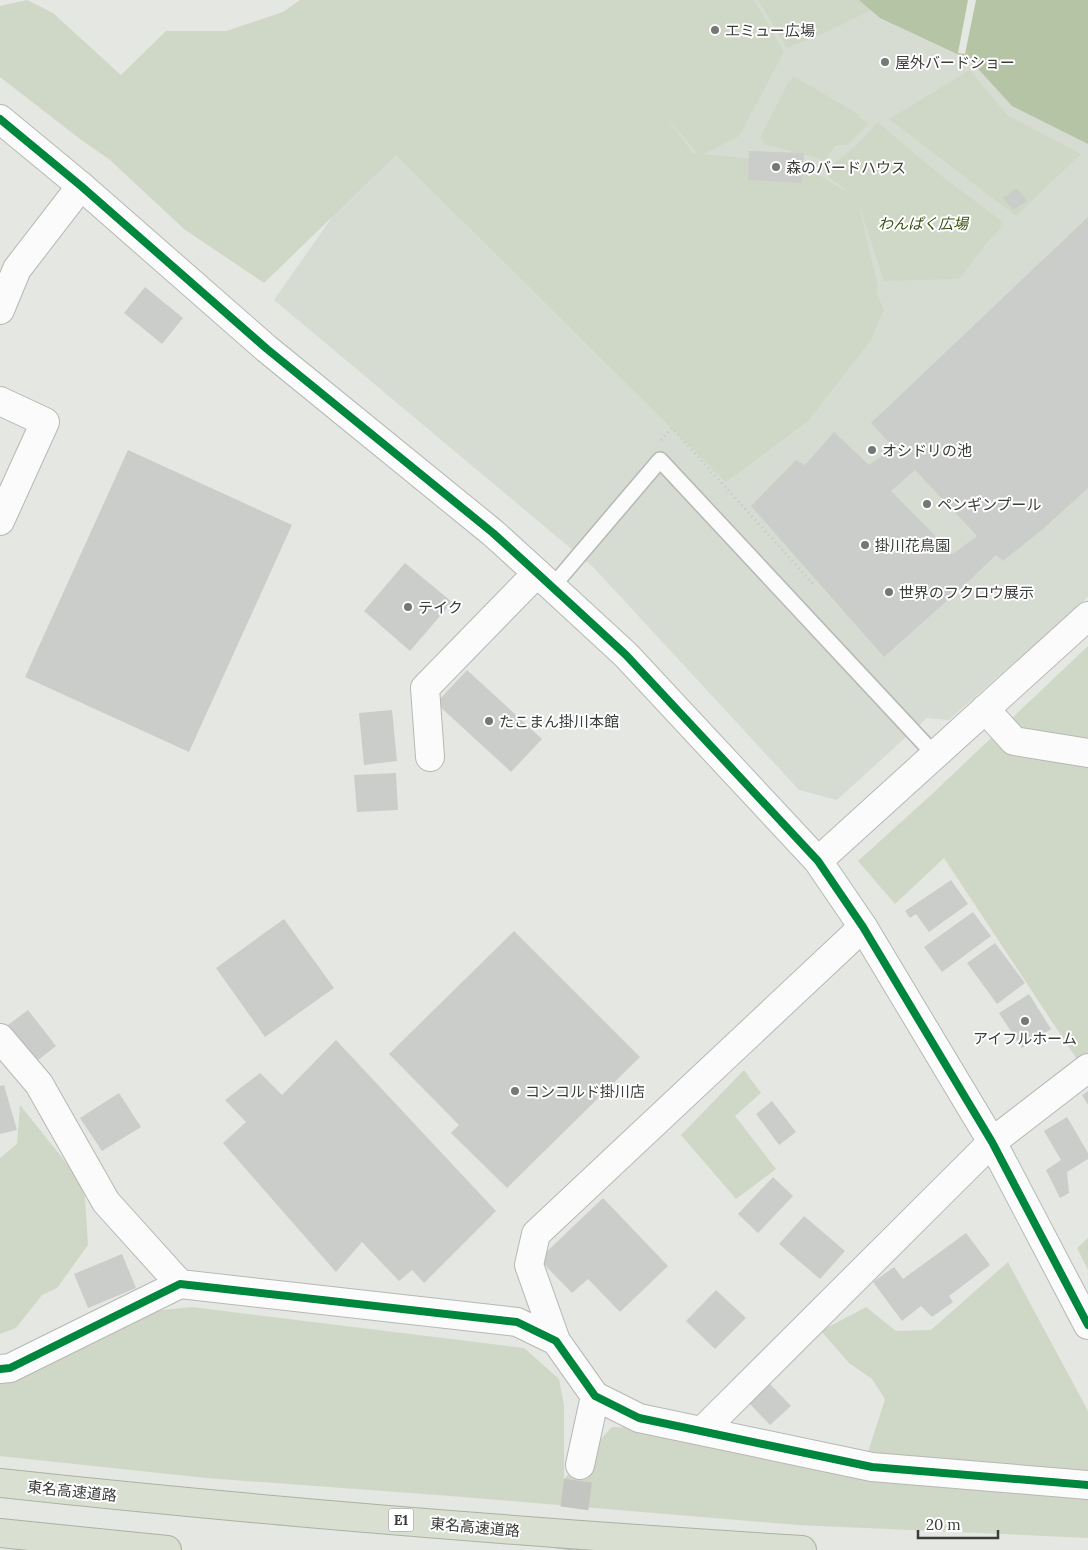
<svg xmlns="http://www.w3.org/2000/svg" width="1088" height="1550" viewBox="0 0 1088 1550" font-family="Lora,'Noto Sans JP',serif">
	<rect width="100%" height="100%" fill="#e5e7e3"/>
	<path fill="#d7dcd3" d="M484,0H1088V597L949,720L927,718L837,800L799,790L593,567L274,300Z"/>
	<path fill="#cfd8c6" fill-rule="evenodd" d="M27,0L53,13L121,75L166,31H226L283,12L300,0H754L784,52L739,136L704,154L802,164L853,196L827,176L828,175L825,172L855,146L878,122L939,174L1003,222L1000,226L1002,227L989,240L959,279L884,281L858,202L878,287L876,292L884,310L871,340L808,421L726,482L396,155L264,283L184,229L110,160L80,139L0,77V6ZM665,116L697,153H693Z
		M758,0H859L871,10L827,32L787,48Z
		M970,70L1007,115L1081,154L1016,216L889,119Z
		M793,76L860,115L859,117L868,124L847,145H836L825,160L767,145L763,143V141L760,138L789,81L791,82Z
		M1088,646V1058L1080,1064L944,858L895,904L858,861L931,795Z
		M744,1070L761,1093L735,1116L776,1169L736,1199L681,1135Z
		M20,1105L84,1185L88,1245L57,1288L42,1295L16,1328L0,1334V1158L17,1144Z
		M1088,1238V1270L1077,1248Z
		M1008,1262L1088,1411V1473L867,1455L885,1399L872,1379L849,1363L821,1331L866,1307L896,1331L931,1330Z
		M192,1307L524,1348L559,1379L564,1405V1479L612,1427L641,1428L1088,1497V1538L798,1525L451,1496L206,1478L0,1456V1381L143,1312Z"/>
	<path fill="#b5c4a5" d="M859,0H1088V144L1012,106L970,60L880,18Z"/>
	<path fill="#e5e7e3" d="M968,0H976L965,54L958,53Z"/>
	<path fill="#cbcdca" fill-rule="evenodd" d="M749,151L804,153L802,183L748,180Z
		M1017,188L1027,201L1013,210L1003,198Z
		M1088,217V488L1043,529L1003,561L996,555L970,580L884,657L751,506L796,460L805,465L834,432L869,465L893,447L871,423ZM915,470L977,536L953,554L891,491Z
		M145,287L183,318L162,344L124,313Z
		M128,450L292,525L189,752L25,677Z
		M405,563L452,602L410,651L364,611Z
		M467,670L542,739L511,772L436,703Z
		M392,710L397,761L364,765L359,713Z
		M396,773L398,810L357,812L354,775Z
		M951,880L968,904L929,932L916,914L910,918L905,911Z
		M973,912L991,936L942,972L924,947Z
		M284,919L334,988L265,1037L216,968Z
		M514,931L640,1057L507,1188L451,1133L459,1125L389,1054Z
		M995,943L1025,983L997,1004L967,963Z
		M1029,994L1051,1029L1022,1048L999,1013Z
		M28,1010L56,1046L33,1064L4,1028Z
		M336,1040L496,1211L424,1283L412,1270L399,1281L362,1242L336,1272L223,1143L246,1122L225,1100L260,1073L282,1095Z
		M4,1085L17,1130L0,1134V1086Z
		M1088,1091V1105L1082,1095Z
		M119,1093L141,1127L102,1151L80,1118Z
		M772,1101L796,1132L779,1145L756,1114Z
		M1067,1117L1088,1153V1159L1067,1172L1069,1193L1060,1198L1046,1170L1061,1160L1044,1131Z
		M773,1177L793,1196L758,1233L738,1214Z
		M603,1198L668,1266L620,1312L588,1279L572,1293L539,1259Z
		M804,1216L845,1251L820,1279L779,1244Z
		M966,1233L990,1265L949,1296L953,1302L932,1317L921,1306L902,1321L873,1282L894,1267L903,1279Z
		M122,1254L136,1288L88,1308L74,1274Z
		M716,1290L746,1318L715,1349L686,1321Z
		M770,1384L791,1406L770,1425L749,1403Z"/>
	<g fill="none" stroke-linecap="round" stroke-linejoin="round">
		<path stroke="#c3c5c1" stroke-width="28" stroke-dasharray="28 14" stroke-linecap="butt" d="M569,1550L580,1465"/>
		<defs>
			<path id="service" d="M552,587L660,460L935,755"/>
			<path id="minor" d="M0,310L17,269L81,186
				M0,401L45,422L0,521
				M985,709L1014,741L1088,753
				M430,757L425,688L537,573
				M0,1038L39,1084L106,1202L180,1284
				M556,1341L529,1265L536,1234L863,927
				M0,1369L10,1368L180,1284L517,1322L556,1341L595,1396L639,1418L872,1467L1088,1485
				M702,1431L992,1142L1088,1068
				M580,1465L595,1396"/>
			<path id="tertiary" d="M0,119L81,186L267,349L493,533L537,573L626,655L818,861L863,927L992,1142L1088,1325
				M818,861L1088,616"/>
			<path id="motorway" d="M0,1483C267,1512 534,1533 802,1550
				M0,1533L167,1550"/>
		</defs>
		<use href="#service" stroke="#b6b8b5" stroke-width="18"/>
		<use href="#minor" stroke="#b6b8b5" stroke-width="30"/>
		<use href="#tertiary" stroke="#b6b8b5" stroke-width="30"/>
		<use href="#motorway" stroke="#aab2a1" stroke-width="30"/>
		<path stroke="#c5c6c4" stroke-width="3" stroke-dasharray="1 4" stroke-linecap="butt" d="M661,440L672,428L815,586"/>
		<use href="#service" stroke="#fbfbfb" stroke-width="15"/>
		<use href="#minor" stroke="#fbfbfb" stroke-width="28"/>
		<use href="#tertiary" stroke="#fbfbfb" stroke-width="28"/>
		<use href="#motorway" stroke="#d9e0d1" stroke-width="28"/>
		<defs>
			<path id="cycleway" d="M0,119L81,186L267,349L493,533L537,573L626,655L818,861L863,927L992,1142L1088,1325
				M0,1369L10,1368L180,1284L517,1322L556,1341L595,1396L639,1418L872,1467L1088,1485"/>
		</defs>
		<use href="#cycleway" stroke="#fff" stroke-width="11"/>
		<use href="#cycleway" stroke="#00873e" stroke-width="8"/>
	</g>
	<g fill="#767875" stroke="#fff" stroke-width="2">
		<circle cx="715" cy="30" r="5"/>
		<circle cx="885" cy="62" r="5"/>
		<circle cx="776" cy="167" r="5"/>
		<circle cx="872" cy="450" r="5"/>
		<circle cx="927" cy="504" r="5"/>
		<circle cx="865" cy="545" r="5"/>
		<circle cx="889" cy="592" r="5"/>
		<circle cx="408" cy="607" r="5"/>
		<circle cx="489" cy="721" r="5"/>
		<circle cx="1025" cy="1021" r="5"/>
		<circle cx="515" cy="1091" r="5"/>
	</g>
	<g text-anchor="middle" dominant-baseline="central" stroke-width="4" stroke-linejoin="round" paint-order="stroke">
		<rect fill="#fff" stroke="#767775" stroke-width="1" x="388.5" y="1508.5" width="25" height="23" rx="4"/>
		<g font-size="14" font-weight="bold" fill="#3b3d3a">
			<text x="401" y="1520">E1</text>
		</g>
		<g font-size="15" fill="#3b3d3a" stroke="#fff" text-anchor="start">
			<text x="725" y="30">エミュー広場</text>
			<text x="895" y="62">屋外バードショー</text>
			<text x="786" y="167">森のバードハウス</text>
			<text x="882" y="450">オシドリの池</text>
			<text x="937" y="504">ペンギンプール</text>
			<text x="875" y="545">掛川花鳥園</text>
			<text x="899" y="592">世界のフクロウ展示</text>
			<text x="418" y="607">テイク</text>
			<text x="499" y="721">たこまん掛川本館</text>
			<text x="1025" y="1038" text-anchor="middle">アイフルホーム</text>
			<text x="525" y="1091">コンコルド掛川店</text>
		</g>
		<g font-size="15" font-style="italic" fill="#395314" stroke="#fff">
			<text x="923" y="223">わんぱく広場</text>
		</g>
		<g font-size="15" fill="#3b3d3a" stroke="#fff">
			<text transform="translate(72 1491) rotate(6)">東名高速道路</text>
			<text transform="translate(475 1527) rotate(5)">東名高速道路</text>
		</g>
	</g>
	<path d="M918 1530v8h80v-8" fill="none" stroke="#3b3d3a" stroke-width="2.5"/>
	<text x="926" y="1530" font-size="15" fill="#3b3d3a" stroke="#ffffff" stroke-width="4" paint-order="stroke">20 m</text>
</svg>
